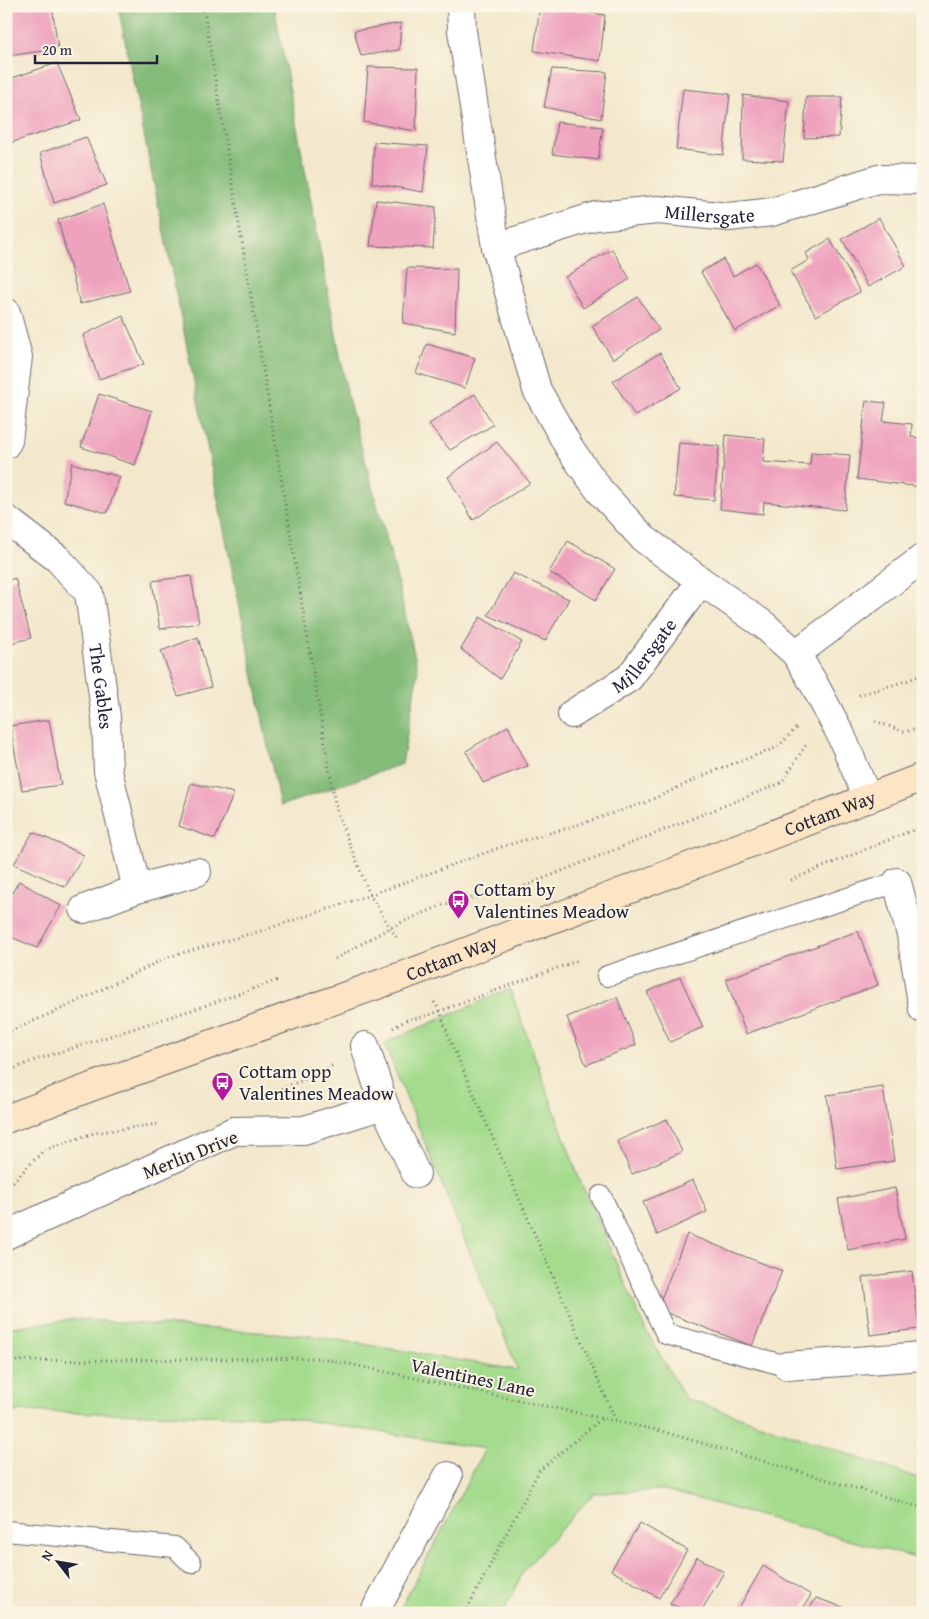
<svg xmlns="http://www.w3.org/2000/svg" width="929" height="1619" viewBox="0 0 929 1619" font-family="'Gentium Book Plus',serif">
	<rect width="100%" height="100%" fill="#fcf5e5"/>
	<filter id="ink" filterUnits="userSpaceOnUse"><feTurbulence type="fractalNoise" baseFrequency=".02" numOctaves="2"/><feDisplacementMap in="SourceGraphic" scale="10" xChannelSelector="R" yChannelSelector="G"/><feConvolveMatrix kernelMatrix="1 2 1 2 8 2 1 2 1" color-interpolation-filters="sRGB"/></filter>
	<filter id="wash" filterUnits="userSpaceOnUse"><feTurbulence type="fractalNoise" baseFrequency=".0096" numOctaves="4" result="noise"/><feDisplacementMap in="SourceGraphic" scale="20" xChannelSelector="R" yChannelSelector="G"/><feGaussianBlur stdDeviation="1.12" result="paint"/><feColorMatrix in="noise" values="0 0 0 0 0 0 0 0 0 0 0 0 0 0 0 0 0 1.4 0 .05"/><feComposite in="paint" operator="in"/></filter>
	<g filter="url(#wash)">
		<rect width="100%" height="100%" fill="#f3e8cc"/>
		<path fill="#a4db8d" stroke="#637e64" d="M510,989L579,1178L645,1329L685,1398L923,1480V1560L664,1490L594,1493L524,1570L503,1613H398L485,1449L286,1417L6,1411V1328L75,1319L314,1336L518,1370L384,1043Z"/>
		<path fill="#83bb78" stroke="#526e5a" d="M118,6H274L348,398L394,566L418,671L402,764L280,806Z"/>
		<g id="blocks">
			<path fill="#eea2bd" d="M6,6H52L58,49L6,56Z
				M540,6H550L605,15L600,61L534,51Z
				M401,23L399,50L361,56L354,31Z
				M922,41H923V64L919,63Z
				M57,63L81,120L10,143L6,126V80Z
				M368,67L418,68L416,131L364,122Z
				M552,69L607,72L601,119L544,107Z
				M683,89L730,94L723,155L676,149Z
				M743,95L789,101L783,161L742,159Z
				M806,97H842L839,137L804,138Z
				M557,122L603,127L598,160L552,154Z
				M86,137L107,185L54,203L40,153Z
				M374,142L428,146L423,192L372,183Z
				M376,200L436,207L433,248L370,246Z
				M103,204L130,291L80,304L58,220Z
				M879,218L906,266L868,287L842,239Z
				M830,239L860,292L816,316L790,271L809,260L806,253Z
				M612,249L630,279L583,308L565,277Z
				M723,259L733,276L756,263L780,305L735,331L701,272Z
				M407,268L457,269L455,332L403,323Z
				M638,297L659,330L613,359L592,326Z
				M123,316L144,364L99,379L83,335Z
				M427,344L475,358L465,388L416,373Z
				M660,353L681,388L635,416L613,381Z
				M99,394L152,411L135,465L81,447Z
				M475,394L493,425L450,450L429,424Z
				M866,401L886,403L883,421L912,424L911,437L923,438V473L921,487L857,479Z
				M726,435L765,439L763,462L810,465L811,452L850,455L845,510L764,502L763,514L720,509Z
				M497,442L530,483L473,520L448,477Z
				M679,443L719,446L714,500L674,497Z
				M72,463L120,477L107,513L64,501Z
				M568,541L615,569L596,600L549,572Z
				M513,573L569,599L545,641L488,615Z
				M191,576L199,623L160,629L152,581Z
				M15,578L31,638L6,644V581Z
				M480,617L522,642L500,679L461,649Z
				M198,637L211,687L178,696L161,651Z
				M49,720L61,785L22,790L10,726Z
				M508,726L528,766L483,783L466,751Z
				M191,783L234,793L215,839L179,826Z
				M33,832L84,855L65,887L14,864Z
				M19,881L61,906L37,948L6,935V903Z
				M858,931L878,985L746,1034L726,979Z
				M680,977L703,1027L670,1042L647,992Z
				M617,997L636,1045L586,1065L567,1017Z
				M883,1087L894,1161L837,1169L827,1095Z
				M667,1119L682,1152L632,1174L617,1141Z
				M693,1180L707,1212L657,1235L643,1202Z
				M895,1188L905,1239L848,1250L838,1199Z
				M687,1234L782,1271L752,1346L657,1309Z
				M912,1271L919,1329L870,1335L863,1277Z
				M640,1523L687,1550L659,1598L611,1570Z
				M697,1557L724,1572L700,1613H694L670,1604Z
				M763,1566L811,1595L800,1613H736Z
				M816,1598L846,1608L843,1613H807Z"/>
		</g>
	</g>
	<g filter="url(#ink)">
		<use href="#blocks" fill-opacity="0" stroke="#6b676e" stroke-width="1"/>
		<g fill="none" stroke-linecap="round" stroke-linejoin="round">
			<defs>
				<path id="lane" d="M607,976L897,882
					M601,1196L666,1334L787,1366
					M6,1531L175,1547L191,1563"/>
				<g id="street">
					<path d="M461,6L462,31L496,247L537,390L570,449L600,491L644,539L701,581L764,625L796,654L813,682L840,733L868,799"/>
					<path id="s1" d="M496,247L596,216L658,210L729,217L772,212L878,179L923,180"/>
					<path d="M6,312L18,357L8,441L6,444"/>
					<path id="s2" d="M6,519L58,559L89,593L106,717L108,771L137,889"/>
					<path d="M796,654L923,558"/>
					<path id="s3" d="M572,714L629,678L701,581"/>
					<path d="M897,882L911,935L923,1009"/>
					<path d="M84,909L137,889L197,872"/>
					<path d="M365,1046L384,1105L416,1174"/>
					<path d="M6,1235L234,1131L304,1130L384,1105"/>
					<path d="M787,1366L923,1356"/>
					<path d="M374,1613L448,1476"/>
				</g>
				<g id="secondary">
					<path id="s4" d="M6,1119L94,1086L416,971L923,777"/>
				</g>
			</defs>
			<use href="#lane" stroke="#6b676e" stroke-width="22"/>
			<use href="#street" stroke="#6b676e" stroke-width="30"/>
			<use href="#secondary" stroke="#6b676e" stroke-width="30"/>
			<path stroke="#6b676e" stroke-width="3" stroke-dasharray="1 4" stroke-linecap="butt" d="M203,6L336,810L370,895L398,940
				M859,695L906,681L923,674
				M875,721L905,732L923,726
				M791,880L923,826
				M335,959L391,927L445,904L517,889L781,783L806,745
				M434,1002L440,1011L448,1035L616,1421
				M393,1028L408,1019L420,1018L440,1011L579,960
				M6,1033L66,1007L168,957L264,930L370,895L504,846L574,826L644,803L712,772L778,747L797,727
				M6,1072L35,1060L201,1007L278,980
				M267,1094L316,1075L335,1064
				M6,1189L44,1150L94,1133L158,1124
				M6,1350L12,1361
				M6,1361L321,1358L661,1431L923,1508
				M465,1613L539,1471L602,1418"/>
			<use href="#lane" stroke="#fff" stroke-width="20"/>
			<use href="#street" stroke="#fff" stroke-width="28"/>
			<use href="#secondary" stroke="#fce5c4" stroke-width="28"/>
		</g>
	</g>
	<defs>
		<symbol id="bus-pin" viewBox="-11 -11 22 30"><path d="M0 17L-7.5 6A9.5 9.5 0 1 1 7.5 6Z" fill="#b5179e" stroke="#fcf5e5"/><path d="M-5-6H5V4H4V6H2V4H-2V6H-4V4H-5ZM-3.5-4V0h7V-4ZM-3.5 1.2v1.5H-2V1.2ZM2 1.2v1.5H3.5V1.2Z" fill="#fff"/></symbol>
	</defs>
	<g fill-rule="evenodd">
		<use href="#bus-pin" x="446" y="888" width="25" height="34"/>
		<use href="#bus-pin" x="210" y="1070" width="25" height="34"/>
	</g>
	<g text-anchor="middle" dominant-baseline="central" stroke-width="4" stroke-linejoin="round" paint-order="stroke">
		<g font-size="19" fill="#22223b" stroke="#fcf5e5">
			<text stroke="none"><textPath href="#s1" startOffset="219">Millersgate</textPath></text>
			<text stroke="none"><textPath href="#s3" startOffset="94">Millersgate</textPath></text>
			<text stroke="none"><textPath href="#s2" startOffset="206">The Gables</textPath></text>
			<text stroke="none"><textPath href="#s4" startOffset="879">Cottam Way</textPath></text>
			<text stroke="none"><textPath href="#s4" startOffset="474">Cottam Way</textPath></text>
			<text transform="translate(190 1154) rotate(-22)">Merlin Drive</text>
			<text transform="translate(473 1377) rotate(12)">Valentines Lane</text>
		</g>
		<g font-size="19" fill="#22223b" stroke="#fcf5e5" text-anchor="start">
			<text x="474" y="889">Cottam by<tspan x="474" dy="22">Valentines Meadow</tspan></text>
			<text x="239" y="1071">Cottam opp<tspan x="239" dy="22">Valentines Meadow</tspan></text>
		</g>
	</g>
	<rect width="929" height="1619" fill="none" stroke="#fcf5e5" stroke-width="25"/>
	<g transform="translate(58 1562) rotate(301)" stroke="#fcf5e5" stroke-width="4" paint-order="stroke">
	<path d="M0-4L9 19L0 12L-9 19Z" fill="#22223b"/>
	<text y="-8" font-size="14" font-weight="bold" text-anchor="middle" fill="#22223b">N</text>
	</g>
	<path d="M35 55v8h122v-8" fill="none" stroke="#22223b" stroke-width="2.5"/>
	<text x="42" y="55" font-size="15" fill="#22223b" stroke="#fcf5e5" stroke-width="4" paint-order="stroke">20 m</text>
</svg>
